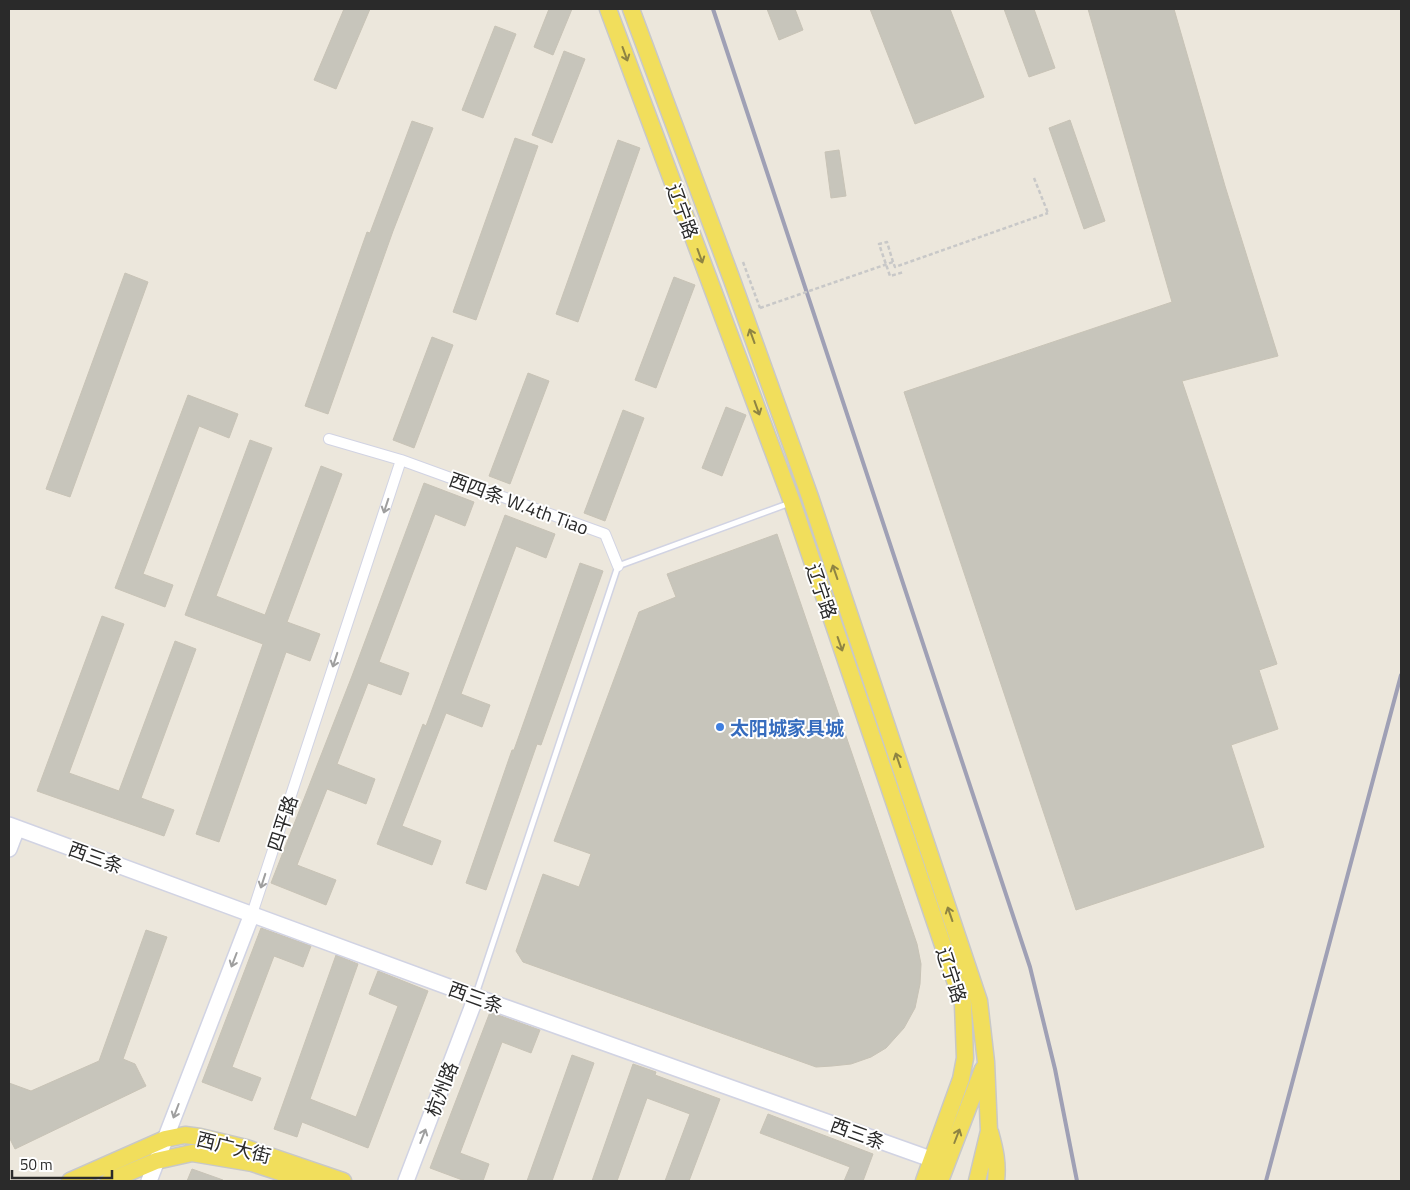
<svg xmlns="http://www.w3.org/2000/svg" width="1410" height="1190" viewBox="0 0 1410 1190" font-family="'Titillium Web','Noto Sans SC',sans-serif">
	<rect width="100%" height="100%" fill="#ece7dc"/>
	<path fill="#c7c5bb" stroke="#c8c3b6" d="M344,9H370L336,89L314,80Z
		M549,9H572L553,55L534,47Z
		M767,9H795L803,30L779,40Z
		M870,9H950L984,97L915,124Z
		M1004,9H1034L1055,68L1029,77Z
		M1088,9H1174L1225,186L1278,356L1182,381L1277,664L1259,670L1278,729L1231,745L1264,847L1076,910L904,392L1172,302Z
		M495,26L516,34L483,118L462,110Z
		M564,51L585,59L552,143L532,135Z
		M1070,120L1105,221L1084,229L1049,128Z
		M412,121L433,128L393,231L328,414L305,406L367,232L370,233Z
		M515,138L538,146L476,320L453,312Z
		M618,140L640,148L578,322L556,314Z
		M839,150L846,196L831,198L825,152Z
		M125,273L148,282L70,497L46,489Z
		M674,277L695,285L656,388L635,380Z
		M432,337L453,345L414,448L393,440Z
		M528,373L549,381L510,484L489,476Z
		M188,395L238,414L229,438L199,426L143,574L173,585L165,607L115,588Z
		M726,407L746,415L722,476L702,468Z
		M623,410L644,418L605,521L584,513Z
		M250,440L272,448L216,596L265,615L321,466L342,474L287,622L320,634L310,661L286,652L219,842L196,834L263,644L185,615Z
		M424,483L474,502L465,526L435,514L379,662L409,673L401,695L368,683L337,764L375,779L366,804L327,789L297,865L336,880L326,905L271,883L352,676Z
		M505,515L555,534L546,558L516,546L461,694L490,705L482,727L446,713L402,826L441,841L432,865L377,844L423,724L426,726Z
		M777,534L917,944L921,964L920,984L915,1008L904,1028L886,1048L871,1057L851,1064L832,1066L816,1067L523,962L516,951L543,874L579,887L591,854L554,841L639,612L676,597L667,574Z
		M580,563L603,571L541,745L537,744L486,890L466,883L512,750H514Z
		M102,616L124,624L69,773L119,791L175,641L196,649L141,798L174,810L164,836L37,791Z
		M261,928L311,946L303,967L274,956L232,1067L261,1078L252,1101L202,1082Z
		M146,930L167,937L123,1059L135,1064L146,1086L15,1149L9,1137V1083L31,1091L99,1061Z
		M336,955L358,964L310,1099L356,1117L398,1006L369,994L378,971L428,991L368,1148L302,1122L297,1137L274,1129Z
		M490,1012L540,1030L531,1053L502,1042L460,1153L489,1164L483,1181H465L430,1168Z
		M572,1055L594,1063L552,1181H527Z
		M633,1064L656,1072L655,1075L720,1099L689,1181H665L690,1114L647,1098L617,1181H592Z
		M768,1114L873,1154L863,1181H844L850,1167L760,1133Z
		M192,1169L223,1180V1181H187Z"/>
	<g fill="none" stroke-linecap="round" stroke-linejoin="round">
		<defs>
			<path id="lane" d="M476,994L618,566L790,503"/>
			<path id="street" d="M329,439L401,460L605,534L618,566
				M252,914L401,460"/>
			<path id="secondary" d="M9,825L476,997L942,1163
				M9,849L17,828
				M149,1181L252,914
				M406,1181L476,997"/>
			<path id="primary" d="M608,9L792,502L963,1004L965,1058L961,1079L924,1181
				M631,9L732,280L810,497L979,1001L986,1062L989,1131L977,1181
				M990,1132C995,1150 998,1163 996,1181
				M70,1181L165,1139L185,1135L200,1137L246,1148L343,1181
				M109,1181L156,1161L192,1153L252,1163L307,1181
				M940,1181L983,1069"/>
		</defs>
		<use href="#lane" stroke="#d1d3e3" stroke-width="8"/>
		<use href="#street" stroke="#d1d3e3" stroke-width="12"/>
		<use href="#secondary" stroke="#d1d3e3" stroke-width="18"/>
		<use href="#primary" stroke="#c8c8c8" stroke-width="19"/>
		<path stroke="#c8c8c8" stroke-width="2.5" stroke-dasharray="4 2.5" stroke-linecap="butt" d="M1034,178L1048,213
			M743,262L760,308
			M893,262L887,242L879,244L890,276L904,272"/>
		<use href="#lane" stroke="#fff" stroke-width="5"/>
		<use href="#street" stroke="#fff" stroke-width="10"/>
		<use href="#secondary" stroke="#fff" stroke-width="15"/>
		<use href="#primary" stroke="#f1de5c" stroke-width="16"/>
		<path stroke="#9fa0b5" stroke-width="4" d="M713,9L1030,967L1055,1069L1077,1181
			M1266,1181L1401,675"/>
		<path stroke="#c8c8c8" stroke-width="2.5" stroke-dasharray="4 2.5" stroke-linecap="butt" d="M760,308L893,262L895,267L1048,213"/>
	</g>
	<defs><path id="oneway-shaft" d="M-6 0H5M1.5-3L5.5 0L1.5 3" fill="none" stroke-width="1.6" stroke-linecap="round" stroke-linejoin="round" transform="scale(1.25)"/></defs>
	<g stroke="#8e8443">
		<use href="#oneway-shaft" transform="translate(625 54) rotate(70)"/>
		<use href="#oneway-shaft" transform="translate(700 256) rotate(70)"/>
		<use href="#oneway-shaft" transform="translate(752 336) rotate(-110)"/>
		<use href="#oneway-shaft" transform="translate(757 408) rotate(70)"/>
		<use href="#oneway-shaft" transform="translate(835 572) rotate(-109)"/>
		<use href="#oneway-shaft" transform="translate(840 644) rotate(71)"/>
		<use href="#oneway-shaft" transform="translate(898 760) rotate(-109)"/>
		<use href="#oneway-shaft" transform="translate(950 914) rotate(-109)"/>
		<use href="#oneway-shaft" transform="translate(957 1136) rotate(-69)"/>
	</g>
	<g stroke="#9f9f9f">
		<use href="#oneway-shaft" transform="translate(386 506) rotate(108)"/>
		<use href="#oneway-shaft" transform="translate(335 660) rotate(108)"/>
		<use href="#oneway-shaft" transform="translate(263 881) rotate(108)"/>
		<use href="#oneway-shaft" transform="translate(234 960) rotate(111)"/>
		<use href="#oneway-shaft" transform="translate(176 1111) rotate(111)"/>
		<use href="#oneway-shaft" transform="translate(423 1136) rotate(-69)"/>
	</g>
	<circle fill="#3f7fe0" stroke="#fff" stroke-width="2" cx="720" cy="727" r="5"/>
	<g text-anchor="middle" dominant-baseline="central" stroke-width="4" stroke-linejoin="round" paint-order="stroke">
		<g font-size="19" fill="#2a2a2a" stroke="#fff">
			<text transform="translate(683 211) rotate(70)">辽宁路</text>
			<text transform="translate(519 503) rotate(20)">西四条 W.4th Tiao</text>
			<text transform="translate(822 591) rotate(71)">辽宁路</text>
			<text transform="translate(282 823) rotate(-72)">四平路</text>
			<text transform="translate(96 857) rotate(20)">西三条</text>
			<text transform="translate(952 975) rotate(72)">辽宁路</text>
			<text transform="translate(476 997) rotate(20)">西三条</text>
			<text transform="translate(441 1089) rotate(-69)">杭州路</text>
			<text transform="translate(858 1133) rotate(20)">西三条</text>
			<text transform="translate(234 1147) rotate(14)">西广大街</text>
		</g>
		<g font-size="19" font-weight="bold" fill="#366cbe" stroke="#fff" text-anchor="start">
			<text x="730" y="727">太阳城家具城</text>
		</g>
	</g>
	<rect width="1410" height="1190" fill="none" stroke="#2a2a2a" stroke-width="20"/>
	<path d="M12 1170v8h100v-8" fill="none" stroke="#2a2a2a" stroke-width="2.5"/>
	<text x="20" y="1170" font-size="15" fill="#2a2a2a" stroke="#ffffff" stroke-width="4" paint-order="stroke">50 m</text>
</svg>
